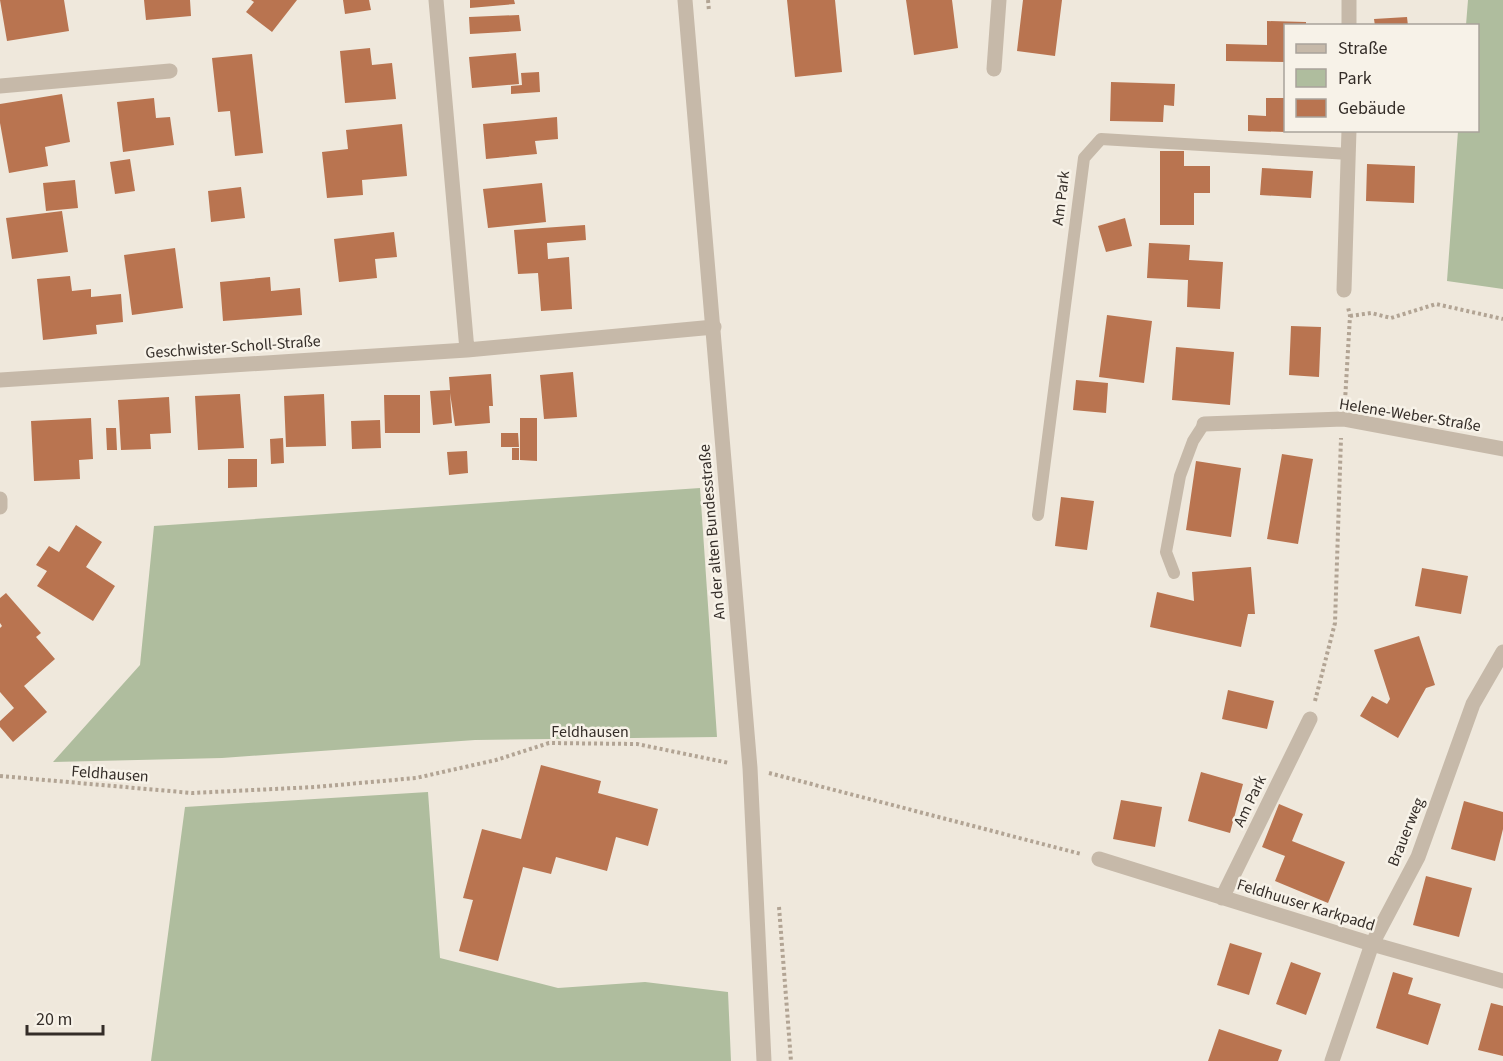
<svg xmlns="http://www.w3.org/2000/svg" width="1503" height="1061" viewBox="0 0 1503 1061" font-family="'Source Sans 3',sans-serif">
	<rect width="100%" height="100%" fill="#efe8dc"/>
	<path fill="#afbd9e" d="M1468,0H1503V289L1447,281L1458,131L1478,130V26L1466,25Z
		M700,488L717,737L475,740L222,758L53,762L140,665L154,526Z
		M428,792L440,958L558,988L645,982L728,992L731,1061H151L185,807Z"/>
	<path fill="#b97450" d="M0,0H64L69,31L7,41Z
		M144,0H190L191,16L146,20Z
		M251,0H297L272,32L246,12L254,2Z
		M343,0H369L371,10L345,14Z
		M470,0H514L515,4L470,8Z
		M787,0H835L842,72L795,77Z
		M906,0H952L958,48L914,55Z
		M1023,0H1062L1055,56L1017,51Z
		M519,15L521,31L470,34L469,17Z
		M1407,17L1408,26H1375L1374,19Z
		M1267,21L1306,22V26H1286V62L1226,61V44L1267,45Z
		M370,48L372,65L392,63L396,99L345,103L340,51Z
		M516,53L519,84L472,88L469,57Z
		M252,54L263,153L235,156L230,111L218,112L212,58Z
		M539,72L540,92L511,94V86L522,85L521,73Z
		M1111,82L1175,84L1174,106L1164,105L1163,122L1110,121Z
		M62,94L70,142L45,147L48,166L9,173L0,123V104Z
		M154,98L156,118L170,117L174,145L123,152L117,102Z
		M1266,98H1286V132L1248,131V115L1266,116Z
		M557,117L558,139L535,141L537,154L486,159L483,124Z
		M402,124L407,176L362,180L363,195L327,198L322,152L348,149L346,130Z
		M1160,151H1184V166H1210V193H1194V225H1160Z
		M130,159L135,191L115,194L110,162Z
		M1367,164L1415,166L1414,203L1366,201Z
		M1262,168L1313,171L1311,198L1260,195Z
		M75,180L78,208L46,211L43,183Z
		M542,183L546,222L488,228L483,189Z
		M241,187L245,218L211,222L208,191Z
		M62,211L68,252L12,259L6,218Z
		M1125,218L1132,246L1106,252L1098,226Z
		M585,225L586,240L547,243L548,259L569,257L572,309L541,311L538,273L518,274L514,230Z
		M394,232L397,257L375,259L377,278L339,282L334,239Z
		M1149,243L1190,245L1189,260L1223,262L1220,309L1187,307L1188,280L1147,278Z
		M175,248L183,308L132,315L124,255Z
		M70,276L72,291L91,289V297L121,294L123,322L96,325L97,334L43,340L37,279Z
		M270,277L271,291L300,288L302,315L223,321L220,282Z
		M1107,315L1152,321L1144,383L1099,377Z
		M1291,326L1321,327L1319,377L1289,375Z
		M1176,347L1234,352L1230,405L1172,400Z
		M573,372L577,417L544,419L540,375Z
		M491,374L493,406H489L490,423L455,426L450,393L452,423L433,425L430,391L450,390L449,377Z
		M1076,380L1108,383L1106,413L1073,410Z
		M240,394L244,448L198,450L195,396Z
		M324,394L326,446L286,447L284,396Z
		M384,395H420V433H385Z
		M169,397L171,433L150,434L151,449L121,450L118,400Z
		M91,418L93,459L79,460L80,479L34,481L31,421Z
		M520,418H537V461L520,460Z
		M380,420L381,448L352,449L351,421Z
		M106,428H116L117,450H107Z
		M501,433H518L519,447H501Z
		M283,438L284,463L271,464L270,439Z
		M512,448H519V460H512Z
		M467,451L468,473L449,475L447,452Z
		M1282,454L1313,459L1298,544L1267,539Z
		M228,459H257V487L228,488Z
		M1196,461L1241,468L1231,537L1186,530Z
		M1061,497L1094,501L1087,550L1055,546Z
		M76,525L102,542L86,567L115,586L93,621L37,586L47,571L36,565L49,546L59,552Z
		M1251,567L1255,614H1248L1241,647L1150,627L1157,592L1194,601L1192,572Z
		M1422,568L1468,576L1461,614L1415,606Z
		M6,593L41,633L36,637L55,659L24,686L47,712L13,742L0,727V721L14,708L0,692V628L2,626L0,623V598Z
		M1419,636L1435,685L1426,688L1398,738L1360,716L1372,696L1387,704L1390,699L1374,650Z
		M1228,690L1274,701L1267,729L1222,719Z
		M541,765L601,781L598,793L658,809L648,846L616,837L607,871L556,857L551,874L523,867L498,961L459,951L473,900L463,898L482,829L521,839Z
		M1201,772L1243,784L1230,833L1188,821Z
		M1121,800L1162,807L1155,847L1113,839Z
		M1464,801L1503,812V829L1495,861L1451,849Z
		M1279,804L1303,814L1292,841L1345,862L1328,903L1275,881L1285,856L1262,847Z
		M1426,876L1472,888L1459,937L1413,925Z
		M1230,943L1262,953L1249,995L1217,985Z
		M1291,962L1321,973L1306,1015L1276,1004Z
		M1393,972L1413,978L1408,994L1441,1004L1428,1045L1376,1028Z
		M1491,1003L1503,1006V1056L1478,1050Z
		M1219,1029L1282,1050L1278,1061H1208Z"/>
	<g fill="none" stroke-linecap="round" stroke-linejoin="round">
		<path stroke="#b2a494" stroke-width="4" stroke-dasharray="3 3" stroke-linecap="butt" d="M708,0L709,11
			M1350,316L1371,313L1391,318L1436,304L1503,319
			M1345,401L1350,316L1348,307
			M1315,701L1335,623L1341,438
			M769,773L1081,854
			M0,776L192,793L315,787L416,778L496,760L549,743L637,744L729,763
			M779,907L791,1061"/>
		<path stroke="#c6b9a9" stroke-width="12" d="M1038,515L1084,158L1101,139L1349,154
			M1174,573L1166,552L1180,476L1193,441L1204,424"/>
		<path stroke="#c6b9a9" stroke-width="15" d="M436,0L467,350
			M1349,26V0
			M994,69L999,0
			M0,86L170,71
			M1344,290L1349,130
			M0,380L467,350L714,327
			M1204,424L1343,419L1503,449
			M0,499V507
			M1099,859L1372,944L1503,981
			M1222,898L1310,719
			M1332,1061L1372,944L1418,857L1473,704L1503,652"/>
		<path stroke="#c6b9a9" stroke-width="15" d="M685,0L750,768L764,1061"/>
	</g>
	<g text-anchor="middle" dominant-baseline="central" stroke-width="5" stroke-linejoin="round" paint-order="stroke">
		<g font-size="16" fill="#342d28" stroke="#f7f2e8">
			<text transform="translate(1061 198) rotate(-83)">Am Park</text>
			<text transform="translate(233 347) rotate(-4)">Geschwister-Scholl-Straße</text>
			<text transform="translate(1410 415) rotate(9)">Helene-Weber-Straße</text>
			<text transform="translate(712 532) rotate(-95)">An der alten Bundesstraße</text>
			<text x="590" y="732">Feldhausen</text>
			<text transform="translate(110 774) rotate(4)">Feldhausen</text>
			<text transform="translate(1250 801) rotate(-64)">Am Park</text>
			<text transform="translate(1406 832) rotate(-68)">Brauerweg</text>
			<text transform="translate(1306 905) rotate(17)">Feldhuuser Karkpadd</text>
		</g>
	</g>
	<rect x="1284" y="24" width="195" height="108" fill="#f7f2e8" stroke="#a9a39b" stroke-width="1.5"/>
	<rect x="1296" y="44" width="30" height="9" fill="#c6b9a9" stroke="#a9a39b" stroke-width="1.5"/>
	<text x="1338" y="54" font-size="18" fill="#342d28">Straße</text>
	<rect x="1296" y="69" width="30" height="18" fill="#afbd9e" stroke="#a9a39b" stroke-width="1.5"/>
	<text x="1338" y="84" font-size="18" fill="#342d28">Park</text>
	<rect x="1296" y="99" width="30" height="18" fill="#b97450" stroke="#a9a39b" stroke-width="1.5"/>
	<text x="1338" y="114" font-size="18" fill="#342d28">Gebäude</text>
	<path d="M27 1025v9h76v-9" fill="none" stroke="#342d28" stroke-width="3"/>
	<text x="36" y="1025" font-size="18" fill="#342d28" stroke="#f7f2e8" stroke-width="4.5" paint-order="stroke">20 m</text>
</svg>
